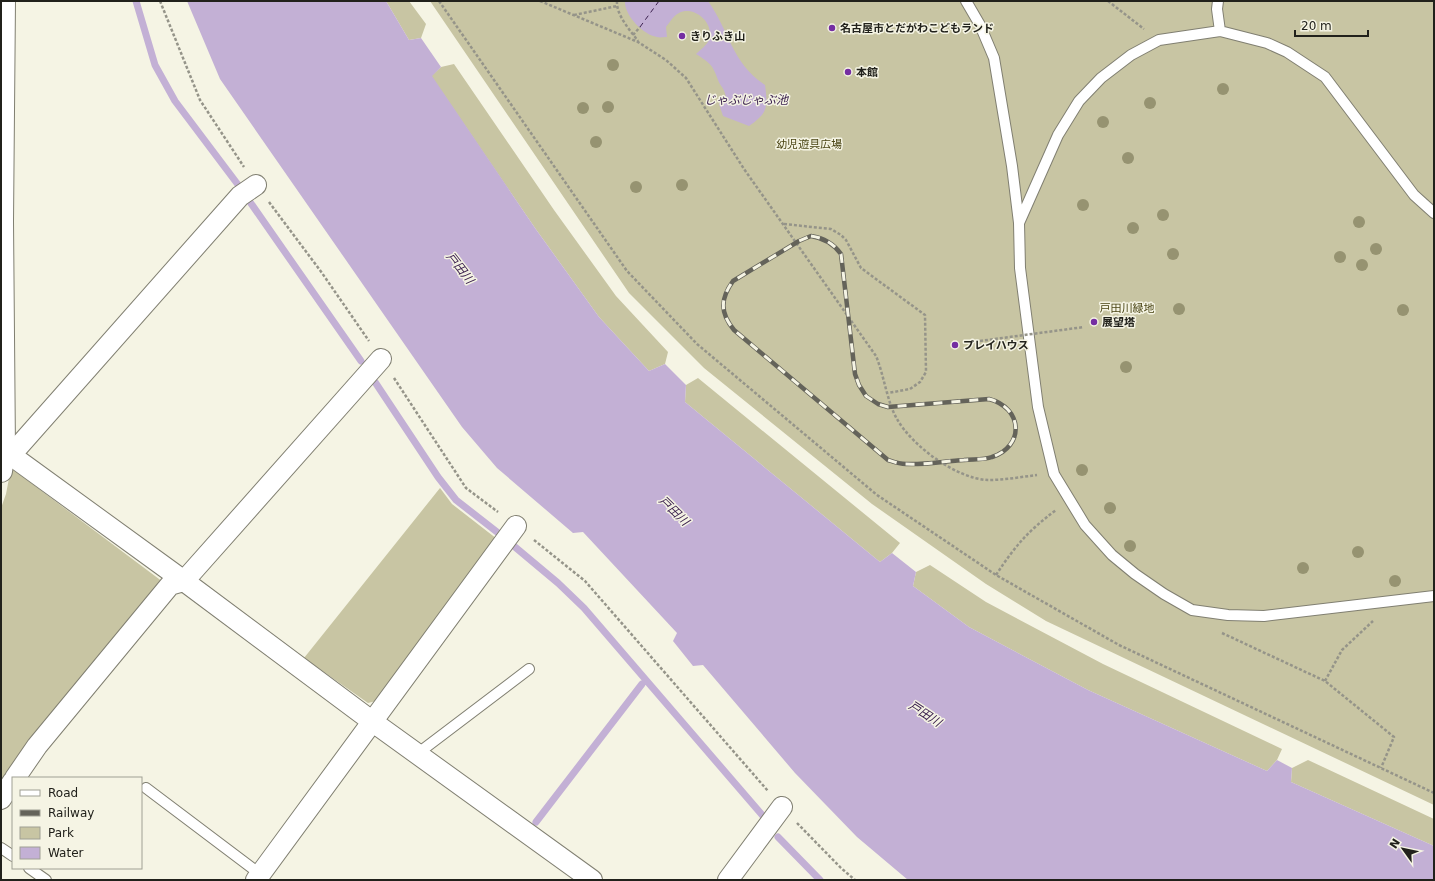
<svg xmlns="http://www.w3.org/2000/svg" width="1435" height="881" viewBox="0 0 1435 881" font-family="'DejaVu Sans','Noto Sans JP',sans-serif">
	<rect width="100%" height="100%" fill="#f5f4e4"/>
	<path fill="#c8c5a3" d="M386,1H409L426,24L421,38L409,40Z
		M430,1H1434V805L1046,621L986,584L872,504L704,368L629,293Z
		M454,64L554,210L616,296L668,352L665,364L649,371L599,317L535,228L431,76L441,67Z
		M698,378L900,543L892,553L880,562L685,402L686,385Z
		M11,468L163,582L1,788V508L6,494Z
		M440,488L452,504L497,539L376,701L368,703L304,658Z
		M930,565L986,602L1103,664L1282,749L1277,760L1267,771L1088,690L969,627L913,586L916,572Z
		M1308,760L1434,819V846L1291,782L1292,768Z"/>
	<path fill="#c3b0d5" d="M187,1H386L409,40L421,38L441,67L432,76L535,228L599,317L649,371L665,364L686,385L685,402L880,562L892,553L916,572L913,586L969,627L1088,690L1267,771L1277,760L1292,768L1291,782L1434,846V880H908L857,837L795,773L703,665L693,666L673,641L677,633L583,532L573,533L497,468L462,427L220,79Z
		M625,1H708C730,32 731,62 765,85C768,107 768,113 749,126L723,116L719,104L726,97C724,87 720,86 718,80C713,65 710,63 696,54C700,50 707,45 709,40C715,23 694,5 679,13C673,16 670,22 666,27L667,37C664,37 660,38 657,37C643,35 624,15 625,1Z"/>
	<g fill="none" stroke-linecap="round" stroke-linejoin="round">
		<path stroke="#c3b0d5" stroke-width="7" d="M136,1L155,65L175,101L239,186
			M250,202L361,361
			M375,382L438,477L456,500L497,532
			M515,547L558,583L584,608L763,816
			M536,822L642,684
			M778,837L820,880"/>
		<path stroke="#3c214f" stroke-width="1" stroke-dasharray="5 4" stroke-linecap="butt" d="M640,27L659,1"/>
		<defs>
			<path id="service" d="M966,1L980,25L994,58L1012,166L1019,223L1020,268L1038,407L1054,474L1085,525L1112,555L1135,574L1164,594L1192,610L1228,615L1264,616L1434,596
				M1218,1L1217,9L1220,31
				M1019,223L1058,135L1079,101L1101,78L1131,55L1159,40L1220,31L1267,43L1287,52L1325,77L1414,195L1434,213
				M417,754L529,669
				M146,788L260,874
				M1,848L13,856
				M29,868L46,880"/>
			<path id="minor" d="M1,448L184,581L373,722L592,880
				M11,455L240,196L256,185
				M15,778L37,746L170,585L184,581L381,359
				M1,799L13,781
				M256,880L516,526
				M728,880L782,807"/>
			<path id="secondary" d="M1,471L4,450L2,221L4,1"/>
		</defs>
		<use href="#service" stroke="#807f71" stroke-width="12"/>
		<use href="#minor" stroke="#807f71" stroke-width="22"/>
		<use href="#secondary" stroke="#807f71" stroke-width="24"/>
		<path stroke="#959489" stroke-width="2.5" stroke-dasharray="3 2" stroke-linecap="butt" d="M160,1L200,100L244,167
			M439,1L627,271L697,344L877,495L996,575L1119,645L1434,793
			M540,1L638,42L666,60L686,78L744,169L876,356C884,375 887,402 897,419C912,446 957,479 988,480C1004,480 1021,477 1037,475
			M617,1C616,15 630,30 638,41
			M1108,1L1144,29
			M574,15L617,6
			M633,35L640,27
			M269,202L322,273L369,341
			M784,224L831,229L841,235L846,240L861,268L925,315L926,372L920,382L910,389L888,393
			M394,378L466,488L498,512
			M534,540L585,581L768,791
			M996,575C1015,546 1028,531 1056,510
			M1222,633L1325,681L1394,737L1381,768
			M1325,681L1342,650L1373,621
			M797,823L841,868L855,880"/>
		<use href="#service" stroke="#fff" stroke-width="10"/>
		<use href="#minor" stroke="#fff" stroke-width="20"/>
		<use href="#secondary" stroke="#fff" stroke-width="22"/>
		<defs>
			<path id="rail" d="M811,236C824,238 833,243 841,254L855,374L859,385L866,396L878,404L888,407L989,399C1023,408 1025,446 992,457C984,460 973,459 964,460C945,461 925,465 906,464C899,464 894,462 888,460L734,330C720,313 720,299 733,281L799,241Z"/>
		</defs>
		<use href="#rail" stroke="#64635a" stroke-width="4.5"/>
		<use href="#rail" stroke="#f5f4e4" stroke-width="3" stroke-dasharray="9" stroke-linecap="butt"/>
		<path stroke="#959489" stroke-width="2.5" stroke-dasharray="3 2" stroke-linecap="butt" d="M980,341L1084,327"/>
	</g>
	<g fill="#969371">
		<circle cx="613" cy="65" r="6"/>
		<circle cx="1223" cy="89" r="6"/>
		<circle cx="1150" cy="103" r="6"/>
		<circle cx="608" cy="107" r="6"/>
		<circle cx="583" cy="108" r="6"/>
		<circle cx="1103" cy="122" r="6"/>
		<circle cx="596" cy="142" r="6"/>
		<circle cx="1128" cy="158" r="6"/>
		<circle cx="682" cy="185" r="6"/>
		<circle cx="636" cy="187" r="6"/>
		<circle cx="1083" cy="205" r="6"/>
		<circle cx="1163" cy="215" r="6"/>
		<circle cx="1359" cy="222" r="6"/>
		<circle cx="1133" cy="228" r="6"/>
		<circle cx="1376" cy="249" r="6"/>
		<circle cx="1173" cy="254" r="6"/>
		<circle cx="1340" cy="257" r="6"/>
		<circle cx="1362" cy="265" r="6"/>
		<circle cx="1179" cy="309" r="6"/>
		<circle cx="1403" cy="310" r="6"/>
		<circle cx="1126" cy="367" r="6"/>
		<circle cx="1082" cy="470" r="6"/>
		<circle cx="1110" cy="508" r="6"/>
		<circle cx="1130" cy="546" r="6"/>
		<circle cx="1358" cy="552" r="6"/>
		<circle cx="1303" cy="568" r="6"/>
		<circle cx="1395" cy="581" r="6"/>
	</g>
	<g fill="#752ea2" stroke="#f5f4e4" stroke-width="1.5">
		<circle cx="832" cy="28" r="4"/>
		<circle cx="682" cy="36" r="4"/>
		<circle cx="848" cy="72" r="4"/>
		<circle cx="1094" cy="322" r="4"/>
		<circle cx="955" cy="345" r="4"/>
	</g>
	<g text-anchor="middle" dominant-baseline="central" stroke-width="3" stroke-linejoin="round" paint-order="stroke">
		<g font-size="11" font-weight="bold" fill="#21211b" stroke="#f5f4e4" text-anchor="start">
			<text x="840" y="28">名古屋市とだがわこどもランド</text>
			<text x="690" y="36">きりふき山</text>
			<text x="856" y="72">本館</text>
			<text x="1102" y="322">展望塔</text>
			<text x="963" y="345">プレイハウス</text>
		</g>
		<g font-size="11" fill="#494413" stroke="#f5f4e4">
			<text x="809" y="144">幼児遊具広場</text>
			<text x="1127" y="308">戸田川緑地</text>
		</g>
		<g font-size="12" font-style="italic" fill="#3c214f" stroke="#f5f4e4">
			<text x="746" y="100">じゃぶじゃぶ池</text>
			<text transform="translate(460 268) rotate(52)">戸田川</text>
			<text transform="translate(674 511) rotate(44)">戸田川</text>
			<text transform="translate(925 714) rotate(33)">戸田川</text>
		</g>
	</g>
	<rect width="1435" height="881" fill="none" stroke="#21211b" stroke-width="4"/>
	<rect x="12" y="777" width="130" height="92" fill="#f5f4e4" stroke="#a0a094"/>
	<rect x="20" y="790" width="20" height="6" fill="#ffffff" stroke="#a0a094"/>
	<text x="48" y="797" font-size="12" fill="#21211b">Road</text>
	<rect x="20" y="810" width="20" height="6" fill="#64635a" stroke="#a0a094"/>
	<text x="48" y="817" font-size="12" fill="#21211b">Railway</text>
	<rect x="20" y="827" width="20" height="12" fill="#c8c5a3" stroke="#a0a094"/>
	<text x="48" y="837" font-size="12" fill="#21211b">Park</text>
	<rect x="20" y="847" width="20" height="12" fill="#c3b0d5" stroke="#a0a094"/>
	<text x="48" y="857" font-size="12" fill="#21211b">Water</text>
	<g transform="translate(1403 849) rotate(303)" stroke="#f5f4e4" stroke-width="3" paint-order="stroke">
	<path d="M0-3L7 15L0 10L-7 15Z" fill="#21211b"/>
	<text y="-6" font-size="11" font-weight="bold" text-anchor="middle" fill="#21211b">N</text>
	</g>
	<path d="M1295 30v6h73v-6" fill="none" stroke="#21211b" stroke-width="2"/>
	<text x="1301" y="30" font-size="12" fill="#21211b" stroke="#f5f4e4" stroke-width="3" paint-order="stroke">20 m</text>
</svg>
